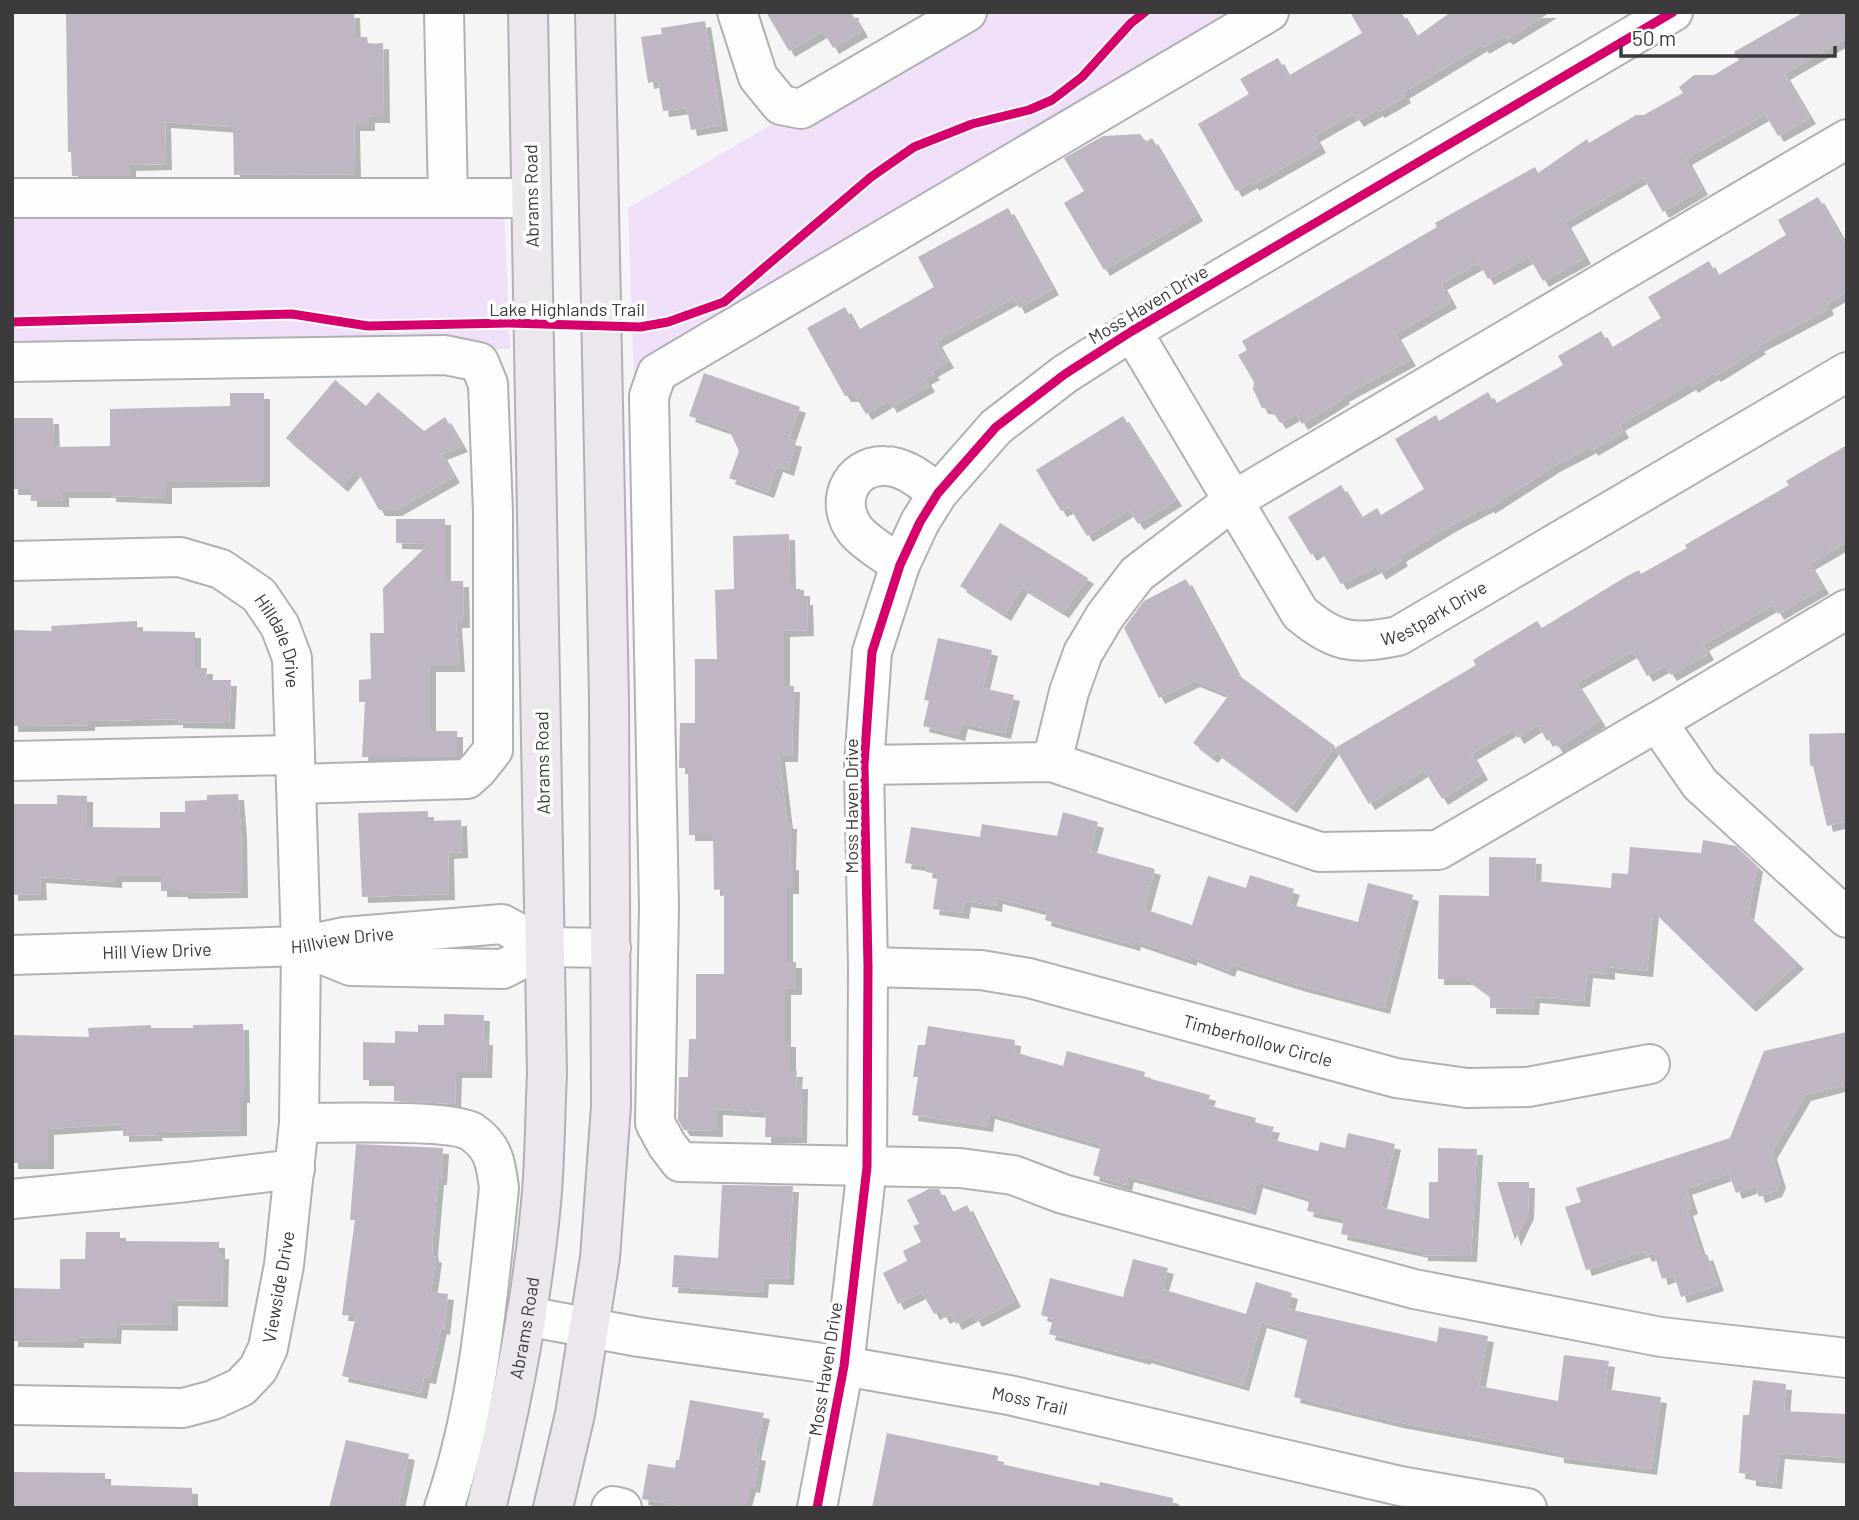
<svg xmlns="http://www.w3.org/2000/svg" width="1859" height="1520" viewBox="0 0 1859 1520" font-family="Barlow,sans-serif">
	<defs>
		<filter id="shadow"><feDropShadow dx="6" dy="6" stdDeviation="0" flood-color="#0004"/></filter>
	</defs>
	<rect width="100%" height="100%" fill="#f6f4f7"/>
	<path fill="#f0dff8" d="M965,12H1258L634,377L628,208Z
		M504,206L510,349L12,356V210Z"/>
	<path fill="#bfb5c3" filter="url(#shadow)" d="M66,12H354L355,37H367L368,44L383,43L384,117H369V125H354L355,174L234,175L233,127L165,122L166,164L130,165V176H72L71,152H68Z
		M766,12H854L852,14L862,31L833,48L823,31L789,51Z
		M1350,12H1401L1416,37L1451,12H1551L1507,39L1504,36L1483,48L1482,45L1403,93L1405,97L1379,112L1377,110L1358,121L1353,114L1314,136L1320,147L1253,185L1252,182L1236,191L1198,124L1249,94L1240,79L1278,58L1288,76L1362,33Z
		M1804,12H1847V38L1784,74L1810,118L1778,136L1765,114L1686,159L1702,189L1663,212L1643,177L1565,222L1585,258L1543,281L1529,257L1488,279L1479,263L1441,284L1451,302L1395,334L1410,360L1343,396L1344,398L1302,424L1296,414L1280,423L1271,409L1262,408L1253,389L1254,382L1238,355L1247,350L1242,341L1437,227L1435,223L1535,167L1538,173L1587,139L1589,143L1636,115H1644L1683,93L1679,87L1694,75H1714L1739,60L1734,52Z
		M705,21L722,125L691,130L687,108L663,111L658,81L648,83L641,37L662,34L661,28Z
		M1140,134L1146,142L1152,138L1197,215L1104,270L1064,203L1084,191L1064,158L1103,136Z
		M1818,197L1847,247V292L1826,304L1828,309L1758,346L1760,348L1715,376L1713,374L1692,387L1690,384L1619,425L1623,432L1592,450L1591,447L1554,466L1489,508L1488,506L1453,524L1400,556L1402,560L1380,574L1376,567L1341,584L1320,549L1311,555L1288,517L1341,485L1361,518L1377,508L1381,515L1424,489L1395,439L1436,415L1439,421L1488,392L1495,404L1563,365L1558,356L1601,331L1611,348L1661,318L1648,297L1709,261L1717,276L1786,235L1778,220Z
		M1008,208L1053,289L1019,308L1014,298L936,341L948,362L932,371L934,374L925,379L929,386L891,407L888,401L866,414L855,396H845L807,328L845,307L858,330L934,287L918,257Z
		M704,373L800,407L789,439L796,441L788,470L777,466L768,492L729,478L739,451L729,430L689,416Z
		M335,380L366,406L378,392L424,431L445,417L462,446L441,454L454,477L396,510H379L356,469L342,486L286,438Z
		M230,393H264V481L166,482V498L110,496V492H63V501H31V489H12V418H53L54,447L110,446V409L230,406Z
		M1123,416L1176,500L1138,524L1129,510L1087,536L1069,507L1061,511L1036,470Z
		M1847,445V542L1809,564L1823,588L1778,614L1773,605L1703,645L1708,654L1671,675L1665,666L1647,676L1633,651L1576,683L1600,721L1557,747L1551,738L1547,741L1538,725L1518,738L1513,729L1471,754L1482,774L1442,799L1424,770L1369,804L1335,748L1476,665L1473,660L1537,621L1542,628L1627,576L1639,570L1641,574L1687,548L1685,545L1789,485L1786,481Z
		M396,519H445V581H463L464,622H456L459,666H430V731H457V757H362L365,702H359V680L371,679L370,633H384L383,588L429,544L396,543Z
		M1000,523L1088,578L1063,612L1022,587L1005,615L960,586Z
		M789,534L790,583H794V590H804V599H807L808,630L784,631V686H794L792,756H779L787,823H791L790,864H793V888H787V962H796V989H785V1041H790V1071H797L796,1083H802L801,1137H765L766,1112L717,1109V1131L684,1130L678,1120L679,1077H688L689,1039H696V974H724V889L714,890L713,835H689L688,768H679L680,723H695V659H717L715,590L734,589L733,536Z
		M1186,579L1237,674L1335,746L1291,807L1216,752L1212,757L1193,743L1229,695L1194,681L1159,698L1124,628L1144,601Z
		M137,621V631L195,632V668H207L206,680H231L229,723L177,722V719L89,721V725L12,726V630L52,631L51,626Z
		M938,638L992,650L983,688L1014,695L1005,733L962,723L959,735L923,726L929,701L924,700Z
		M1847,733V821L1827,826L1813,766H1810L1809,734Z
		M238,794L241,830L242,892L182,893V891H161V876H116V882L40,877L41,894L12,895V804H57V795L87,796V827L160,828V812H185V801L207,800V795Z
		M428,811V821L461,820L462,852L448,853L449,894L362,897L358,813Z
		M1063,812L1098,822L1090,851L1155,869L1144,909L1192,925L1208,876L1246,888L1250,875L1294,889L1289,904L1358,922L1368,883L1413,895L1384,1008L1297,985L1231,964L1229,971L1191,956V960L1135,941L1134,945L1045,920L1047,911L997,898L996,906L965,901L963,913L933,909L938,874L926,872L927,866L905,863L911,827L980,837L982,824L1057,836Z
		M1703,840L1736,846L1757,866L1748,915L1798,963L1750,1006L1653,911L1647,971L1609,967V974L1587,972L1584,1001L1534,997L1533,1009L1490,1008V996L1467,979H1438L1439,895L1489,896V857L1536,858L1535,881L1611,888L1612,873L1628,874L1630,847L1701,853Z
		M444,1014L484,1015L483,1039H487L486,1072H456L455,1104L394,1101V1080H363V1042L395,1043V1031L418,1032V1025H444Z
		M243,1024L244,1097H241V1130L156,1132L157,1135L123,1136V1124L48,1129V1163H12V1035L89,1037L88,1028L151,1025V1028H193V1025Z
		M928,1026L1015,1040L1014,1052L1063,1066L1067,1051L1145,1072L1144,1077L1210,1095L1207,1105L1256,1118L1255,1123L1274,1127L1270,1139L1318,1151L1320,1142L1345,1148L1348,1133L1395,1144L1380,1207L1429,1219V1182H1438V1148L1477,1149L1471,1256L1422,1255V1252L1341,1234L1344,1219L1307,1211L1310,1198L1257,1182L1250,1209L1128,1176L1126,1185L1093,1175L1101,1145L989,1113L987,1126L912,1115L918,1077H913L918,1045H925Z
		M1847,1032V1084L1805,1095L1771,1153L1780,1182L1776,1191L1759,1197L1756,1186L1736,1193L1729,1174L1686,1189L1692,1208L1687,1210L1702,1256L1707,1254L1718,1285L1681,1297L1674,1275L1662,1279L1654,1253L1646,1256L1644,1251L1586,1270L1565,1207L1581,1202L1576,1188L1730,1138L1764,1051Z
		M356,1144L443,1148L441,1179H438L432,1249L433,1256L436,1257L431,1292L448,1294L444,1329L441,1328L430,1378L424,1377L421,1393L342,1376L356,1316L342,1315L355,1220H350Z
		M1497,1182H1529L1528,1213L1515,1240Z
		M722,1185L793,1186L788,1279L763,1278L762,1292L672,1287L674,1255L718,1258Z
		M929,1189H939L951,1213L967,1205L1015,1301L976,1321L973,1315L956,1324L951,1314L944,1318L940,1311L934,1314L922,1292L898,1304L883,1273L907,1261L903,1251L921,1242L913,1226L919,1224L907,1200Z
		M86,1232H120V1241L219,1242V1253H223L222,1301L172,1300V1325L116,1324L115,1338L78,1337V1342L12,1341V1288L60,1289V1259H85Z
		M1133,1259L1168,1268L1162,1289L1246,1314L1256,1282L1292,1293L1288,1309L1437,1342L1439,1327L1488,1336L1479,1386L1558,1401L1564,1355L1609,1361L1605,1389L1661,1397L1651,1469L1558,1457V1452L1397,1422L1294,1397L1308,1336L1261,1322L1243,1385L1145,1357V1359L1049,1334L1053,1319L1041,1315L1050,1278L1123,1297Z
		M1753,1380L1786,1384L1784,1411L1847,1414V1458L1779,1453L1776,1483L1750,1480V1474L1739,1473L1743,1415H1749Z
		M690,1400L764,1413L755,1454L760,1455L754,1487L750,1486L744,1508H693L642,1499L648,1464L675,1468L676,1460H679Z
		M887,1433L998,1456L997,1463L1099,1486L1100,1482L1173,1498L1172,1508H872Z
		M346,1440L409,1454L398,1508H329Z
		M12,1472L105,1473V1485L192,1488V1508H12Z"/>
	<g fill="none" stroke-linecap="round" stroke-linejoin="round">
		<defs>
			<g id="minor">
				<path d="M444,12L448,198"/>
				<path d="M737,12L758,77L781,105L801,109L967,12"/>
				<path d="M1269,12L657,373L649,396L659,907L655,1123L667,1145L680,1162L960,1168L1013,1175L1063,1194L1414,1289L1661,1337L1847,1358"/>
				<path d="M12,198H531"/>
				<path id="s1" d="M1132,331L1300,613C1335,643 1354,645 1398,636L1847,372"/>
				<path d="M12,362L445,355L479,362L488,384L493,512V750L478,769L467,779L296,784"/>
				<path id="s2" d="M12,561L180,557L221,569L259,595L280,626L292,658L301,946L299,1123L284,1265L268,1348L258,1369L241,1387L213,1400L183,1408L12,1405"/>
				<path d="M900,565C886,554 867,544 856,531C834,504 849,465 885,466C905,466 923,482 938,493"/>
				<path d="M1847,609L1657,722L1700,784L1847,918"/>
				<path d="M12,761L294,755"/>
				<path d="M1052,762L1069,692L1083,653L1105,616L1137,574L1234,500L1847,139"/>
				<path d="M864,765L1052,762L1320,852L1438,850L1657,722"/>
				<path d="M301,946L351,966L503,969L545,947L611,948"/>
				<path id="s3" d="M12,955L301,946L344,937L502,924L545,947"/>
				<path id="s4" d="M868,967L981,970L1029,978L1396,1078L1467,1088L1528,1087L1650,1064"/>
				<path d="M299,1123C329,1123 452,1119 472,1132C494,1147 496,1164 499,1188C488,1294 479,1407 444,1508"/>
				<path d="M12,1199L187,1182L295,1169"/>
				<path id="s5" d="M526,1316L639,1337L844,1366L1009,1395L1400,1486L1527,1508"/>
				<path d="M611,1508L613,1506L622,1508"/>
				<path d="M817,1508L844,1366L867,1167L868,967L864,765L872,652L900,565L920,522L938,493L996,427L1065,374L1132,331L1673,12"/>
			</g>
			<g id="major">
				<path id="s6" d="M486,1508C512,1404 533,1298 542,1192C545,1153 545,1114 547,1074L528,12"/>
				<path d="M553,1508L575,1414L600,1258L611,1106L609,699L595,12"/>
			</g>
		</defs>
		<use href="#minor" stroke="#b1b0b2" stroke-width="42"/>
		<use href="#major" stroke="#b4aeb7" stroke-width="42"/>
		<use href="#minor" stroke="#fefdfe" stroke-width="38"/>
		<use href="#major" stroke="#ebe7ec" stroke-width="38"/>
		<defs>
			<path id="cycleway" d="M12,322L292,314L368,326L509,323L640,327L668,322L724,302L871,177L914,147L972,124L1029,110L1052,100L1082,77L1131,23L1145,12
				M817,1508L844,1366L867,1167L868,967L864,765L872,652L900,565L920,522L938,493L996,427L1065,374L1132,331L1673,12"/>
		</defs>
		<use href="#cycleway" stroke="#fff" stroke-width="13"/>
		<use href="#cycleway" stroke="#d6006c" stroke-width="9"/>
	</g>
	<g text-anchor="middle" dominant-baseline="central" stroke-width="7" stroke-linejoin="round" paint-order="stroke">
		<g font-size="18" fill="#3c3a3d" stroke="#fff">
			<text transform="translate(531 196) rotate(-91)">Abrams Road</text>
			<text transform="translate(1148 304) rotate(-31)">Moss Haven Drive</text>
			<text x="567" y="309">Lake Highlands Trail</text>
			<text stroke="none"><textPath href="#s1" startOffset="476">Westpark Drive</textPath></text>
			<text stroke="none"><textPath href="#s2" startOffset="308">Hilldale Drive</textPath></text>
			<text transform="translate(542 763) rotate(-91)">Abrams Road</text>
			<text transform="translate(851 806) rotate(-90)">Moss Haven Drive</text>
			<text stroke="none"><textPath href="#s3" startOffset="331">Hillview Drive</textPath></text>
			<text stroke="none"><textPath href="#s3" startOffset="145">Hill View Drive</textPath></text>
			<text stroke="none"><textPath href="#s4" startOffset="399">Timberhollow Circle</textPath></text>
			<text transform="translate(278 1287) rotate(-80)">Viewside Drive</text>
			<text stroke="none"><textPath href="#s6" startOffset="184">Abrams Road</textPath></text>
			<text transform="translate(825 1369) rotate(-81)">Moss Haven Drive</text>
			<text stroke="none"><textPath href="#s5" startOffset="511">Moss Trail</textPath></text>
		</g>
	</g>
	<rect width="1859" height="1520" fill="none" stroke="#3c3a3d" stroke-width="28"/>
	<path d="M1621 46v10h214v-10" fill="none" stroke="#3c3a3d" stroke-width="3.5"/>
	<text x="1632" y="46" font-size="21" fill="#3c3a3d" stroke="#ffffff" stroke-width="5" paint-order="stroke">50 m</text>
</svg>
